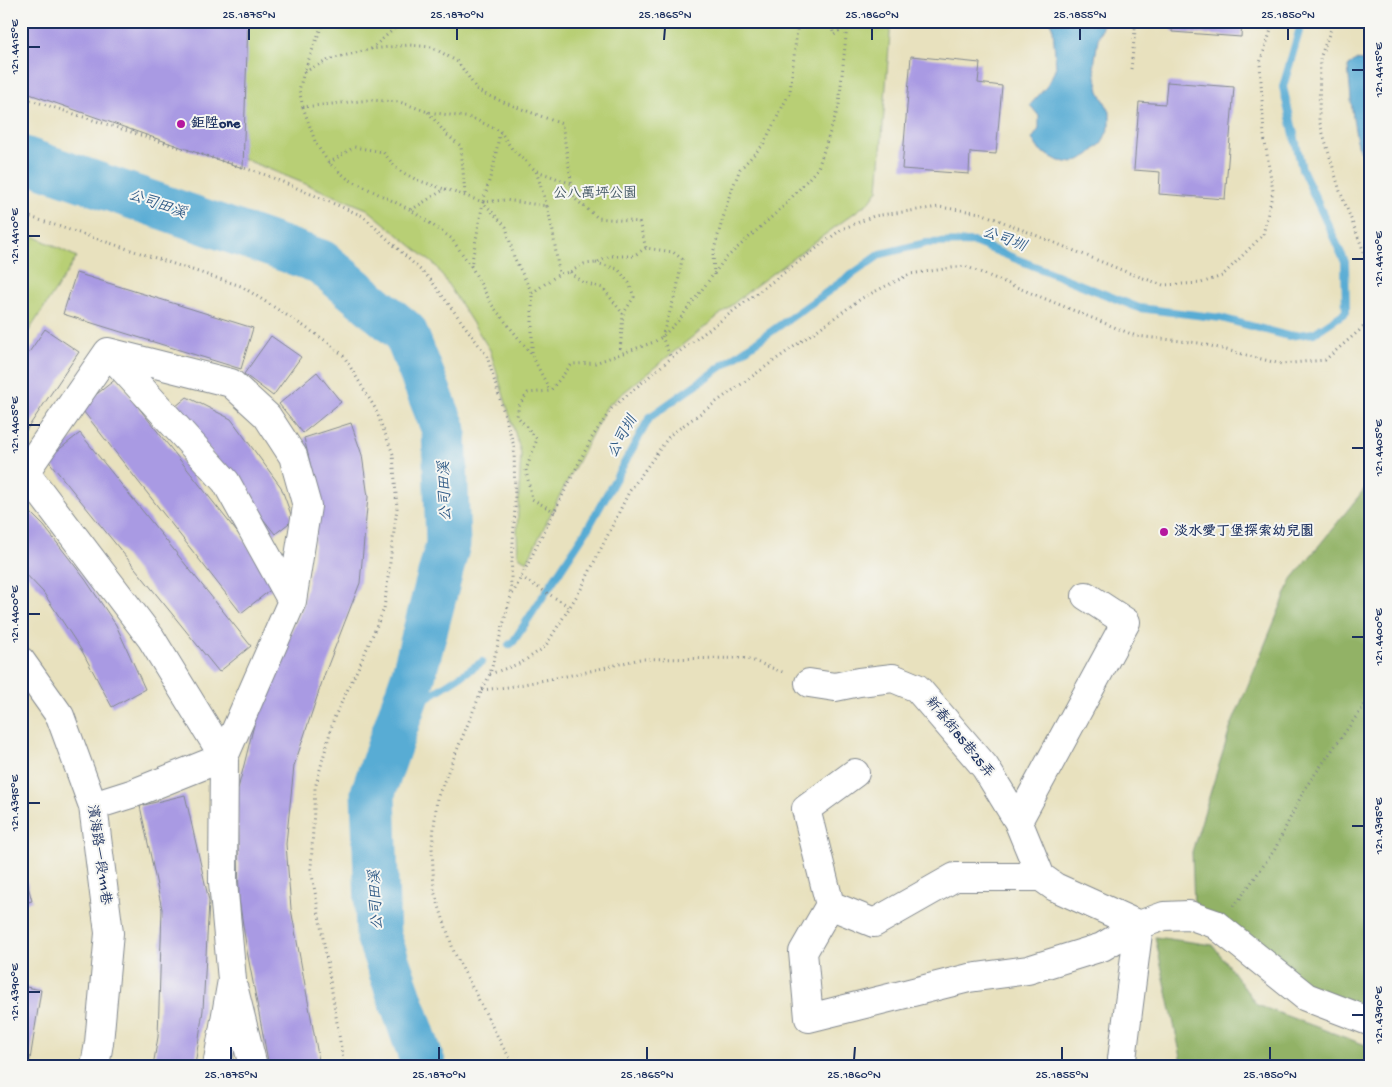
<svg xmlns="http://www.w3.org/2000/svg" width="1392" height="1087" viewBox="0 0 1392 1087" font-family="'Gochi Hand','LXGW WenKai TC',sans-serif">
	<rect width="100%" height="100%" fill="#f6f6f2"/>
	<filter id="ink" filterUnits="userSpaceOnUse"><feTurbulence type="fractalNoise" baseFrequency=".02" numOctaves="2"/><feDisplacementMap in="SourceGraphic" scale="10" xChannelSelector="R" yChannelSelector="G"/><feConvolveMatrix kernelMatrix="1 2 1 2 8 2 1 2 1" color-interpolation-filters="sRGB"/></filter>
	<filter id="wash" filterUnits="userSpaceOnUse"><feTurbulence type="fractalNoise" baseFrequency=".0096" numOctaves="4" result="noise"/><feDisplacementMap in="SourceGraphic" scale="20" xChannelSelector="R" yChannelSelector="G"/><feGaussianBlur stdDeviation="1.12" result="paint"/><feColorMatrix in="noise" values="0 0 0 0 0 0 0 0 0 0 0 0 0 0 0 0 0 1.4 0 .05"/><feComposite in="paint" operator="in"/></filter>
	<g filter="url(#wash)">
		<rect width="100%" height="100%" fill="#e8e1be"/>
		<path fill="#b8cf74" stroke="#6a7f69" d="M21,21H891L878,190L869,202L754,287L607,406L558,499L527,562L518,555L517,532L521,453L490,350L436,266L367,209L244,159L21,86Z
			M21,230L77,257L21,343Z"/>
		<path fill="#92b266" stroke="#567062" d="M1371,481V1010L1320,992L1194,906L1192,852L1231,726L1292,579Z
			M1155,937L1213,945L1257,1005L1371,1047V1066H1183Z"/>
		<path fill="#58acd4" stroke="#3a6e99" d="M1050,21H1104L1098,39L1094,66L1099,91L1110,112V125L1102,143L1089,155L1073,163L1059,161L1040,151L1032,139L1039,129V116L1030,105L1047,86L1056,68L1053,29Z
			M1355,60L1371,62V177C1352,144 1352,104 1348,67Z"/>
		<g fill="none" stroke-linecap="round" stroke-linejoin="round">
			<path stroke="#58acd4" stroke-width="8" d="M509,645L513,642L588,528L650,417L881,254L926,243L974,242L1139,308L1221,318L1288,336L1314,333L1346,312L1345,262L1302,169L1283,87L1302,21
				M400,715L482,662"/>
			<path stroke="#58acd4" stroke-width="45" d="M21,158L321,262L405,332L444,430L448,544L413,677L373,793L378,935L424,1066"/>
		</g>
		<g id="blocks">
			<path fill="#a99ae3" d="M21,21H248L243,168L212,158L21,91Z
				M1173,21H1242L1241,37L1172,32Z
				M911,56L980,63L978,83L1002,86L996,154L970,152L969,174L902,169Z
				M1167,82L1234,87L1225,199L1159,194L1160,172L1134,170L1139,102L1165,104Z
				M76,273L253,328L241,369L63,314Z
				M45,329L79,352L21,438V364Z
				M271,336L301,357L273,396L244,374Z
				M317,372L341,402L303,433L279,404Z
				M116,379L278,584L241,613L80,407Z
				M187,397L231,419L281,487L293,520L275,534L175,407Z
				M351,423L362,455L368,497L360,583L325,673L294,766L286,844L291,909L320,1066H269L247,951L239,899L237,793L262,693L302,609L313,557L318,496L304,438Z
				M80,433L251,646L219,672L47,459Z
				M21,503L44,526L85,579L116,625L145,689L112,707L82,651L43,592L21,569Z
				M185,795L209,901L203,1010L195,1066H153L158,1037L162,909L140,806Z
				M21,860L32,901L21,904Z
				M21,986L41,990L29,1066H21Z"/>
		</g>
	</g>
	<g filter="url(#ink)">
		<use href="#blocks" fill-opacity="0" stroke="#82888e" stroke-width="1"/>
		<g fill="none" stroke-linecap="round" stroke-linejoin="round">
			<defs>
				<path id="minor" d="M108,352L226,482L292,601
					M21,661L60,716L93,806L109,933L99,1043L95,1066
					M809,683L835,687L859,682L893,678L917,688L985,767L1018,821L1041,877L1055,887L1139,925L1164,916L1189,915L1215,924L1306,997L1371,1022
					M93,806L134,793L224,757
					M1018,821L1126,622L1086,596
					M1041,877H955L874,923L830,905L803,952L809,1018L969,978L1028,970L1102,947L1139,925
					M830,905L806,809L855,773
					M234,990L253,1066
					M217,1066L232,980L223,882L224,757L292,601L307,506L293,456L267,416L231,383L108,352L25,472L151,638L224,757
					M1125,1066L1122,1059L1139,925"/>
			</defs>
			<use href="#minor" stroke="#82888e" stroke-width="30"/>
			<path stroke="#82888e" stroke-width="3" stroke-dasharray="1 4" stroke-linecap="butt" d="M322,21V25L304,72L331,59L371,49L409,45L432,47L458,62L478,91L503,102L562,124L574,198L598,218L639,222L646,248L673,252L682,259L677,289L662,337L671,358
				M830,21L834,35L847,26L873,25
				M1334,21L1320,58L1319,120L1340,191L1371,270
				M371,49L403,21
				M1131,69L1136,21
				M304,72L299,90L303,107L370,100L400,102L428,112L472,118L500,131L494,164L483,202L506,227L514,257L532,293V355L550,391
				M21,97L266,175L363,216L430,279L487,356L514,446L515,507L510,596
				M303,107L316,144L329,163L348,179L411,210L451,238L471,266
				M428,112L447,135L461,146L465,195
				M500,131L512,149L536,171L547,206
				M329,163L354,147L383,152L398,170L417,180L444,189
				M537,171L572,184
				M483,202L471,266L492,305L532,355
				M411,210L445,189L483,202L505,200L547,206L553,232L559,274
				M21,214L241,286L302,325L326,341L343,355L375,408L393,454L397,508L384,609L361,662L334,718L315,788L311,869L328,967L344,1066
				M596,263L618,269L629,283L634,297L623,314L620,353
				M570,272L584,283L603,288L623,314
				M714,275L713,253L729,197L740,169L763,145L790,92L798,21
				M532,293L559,274L570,272L584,264L596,263L610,256H633L646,248
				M555,512L532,499L526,470L537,439L517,416L519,405L528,393L550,391L572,364L595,363L654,342L662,337L680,319L725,259L785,205L818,168L839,105L847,26L846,21
				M521,577L570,607
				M490,674L521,663L545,647L581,589L629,492L670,435L862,298L910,274L965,266L1136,336L1199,343L1281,364L1325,360L1367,324L1371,285
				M482,690L508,687L582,673L640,659L746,658L785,673
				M1233,906L1239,900L1275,849L1305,788L1371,696
				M515,1066L503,1047L454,952L434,891L432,847L437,798L482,690L490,674L510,599L591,439L612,408L671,358L842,229L874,216L939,207L981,213L1129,273L1163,285L1201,283L1222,276L1263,235L1273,191L1264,136L1260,63L1274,21"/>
			<use href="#minor" stroke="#fff" stroke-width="28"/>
		</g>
	</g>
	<path fill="none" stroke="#1b2f5e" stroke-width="2" d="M249,40V28M457,40V28M664,40L665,28M872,40V28M1080,40V28M1288,40V28M28,47H40M1352,70H1364M28,236H40M1352,259H1364M28,425H40M1352,448H1364M28,614H40M1352,637H1364M28,803H40M1352,826H1364M28,992H40M1352,1015H1364M231,1060V1047M439,1060V1047M647,1060V1047M854,1060L855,1047M1062,1060V1047M1270,1060V1047"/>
	<g fill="#b5179e" stroke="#f6f6f2" stroke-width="2">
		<circle cx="181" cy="124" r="5"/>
		<circle cx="1164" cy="532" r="5"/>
	</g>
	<g text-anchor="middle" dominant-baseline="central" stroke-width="4" stroke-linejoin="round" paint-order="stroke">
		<g font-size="14" font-weight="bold" fill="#1b2f5e" stroke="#f6f6f2" text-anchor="start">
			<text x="191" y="124">鉅陞one</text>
			<text x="1174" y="532">淡水愛丁堡探索幼兒園</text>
		</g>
		<g font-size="14" fill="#425764" stroke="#f6f6f2">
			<text x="595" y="194">公八萬坪公園</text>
		</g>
		<g font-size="14" fill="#1b2f5e" stroke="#f6f6f2">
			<text transform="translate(959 738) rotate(51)">新春街85巷25弄</text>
			<text transform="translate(98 855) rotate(82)">濱海路一段111巷</text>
		</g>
		<g font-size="15" font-style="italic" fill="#305b87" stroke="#f6f6f2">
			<text transform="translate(157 205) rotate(19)">公司田溪</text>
			<text transform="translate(1004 240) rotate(20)">公司圳</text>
			<text transform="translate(623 437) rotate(-61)">公司圳</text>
			<text transform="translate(446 491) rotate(-92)">公司田溪</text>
			<text transform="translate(377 900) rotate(-93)">公司田溪</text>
		</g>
	</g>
	<rect width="1392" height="1087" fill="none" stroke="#f6f6f2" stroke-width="55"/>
	<rect x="28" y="28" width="1336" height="1032" fill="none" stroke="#1b2f5e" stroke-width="2"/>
	<g font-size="12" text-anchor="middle" fill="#1b2f5e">
		<text x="249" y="18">25.1875°N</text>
		<text x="457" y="18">25.1870°N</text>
		<text x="665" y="18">25.1865°N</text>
		<text x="872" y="18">25.1860°N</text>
		<text x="1080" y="18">25.1855°N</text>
		<text x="1288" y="18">25.1850°N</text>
		<text transform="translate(14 47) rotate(-90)" y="4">121.4415°E</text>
		<text transform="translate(1378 70) rotate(-90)" y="4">121.4415°E</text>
		<text transform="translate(14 236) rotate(-90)" y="4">121.4410°E</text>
		<text transform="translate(1378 259) rotate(-90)" y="4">121.4410°E</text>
		<text transform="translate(14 425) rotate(-90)" y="4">121.4405°E</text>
		<text transform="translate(1378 448) rotate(-90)" y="4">121.4405°E</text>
		<text transform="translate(14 614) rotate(-90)" y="4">121.4400°E</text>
		<text transform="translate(1378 637) rotate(-90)" y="4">121.4400°E</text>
		<text transform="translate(14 803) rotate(-90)" y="4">121.4395°E</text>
		<text transform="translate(1378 826) rotate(-90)" y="4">121.4395°E</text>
		<text transform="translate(14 992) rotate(-90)" y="4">121.4390°E</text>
		<text transform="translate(1378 1015) rotate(-90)" y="4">121.4390°E</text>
		<text x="231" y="1078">25.1875°N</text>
		<text x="439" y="1078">25.1870°N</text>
		<text x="647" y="1078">25.1865°N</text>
		<text x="854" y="1078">25.1860°N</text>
		<text x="1062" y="1078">25.1855°N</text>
		<text x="1270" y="1078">25.1850°N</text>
	</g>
</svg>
